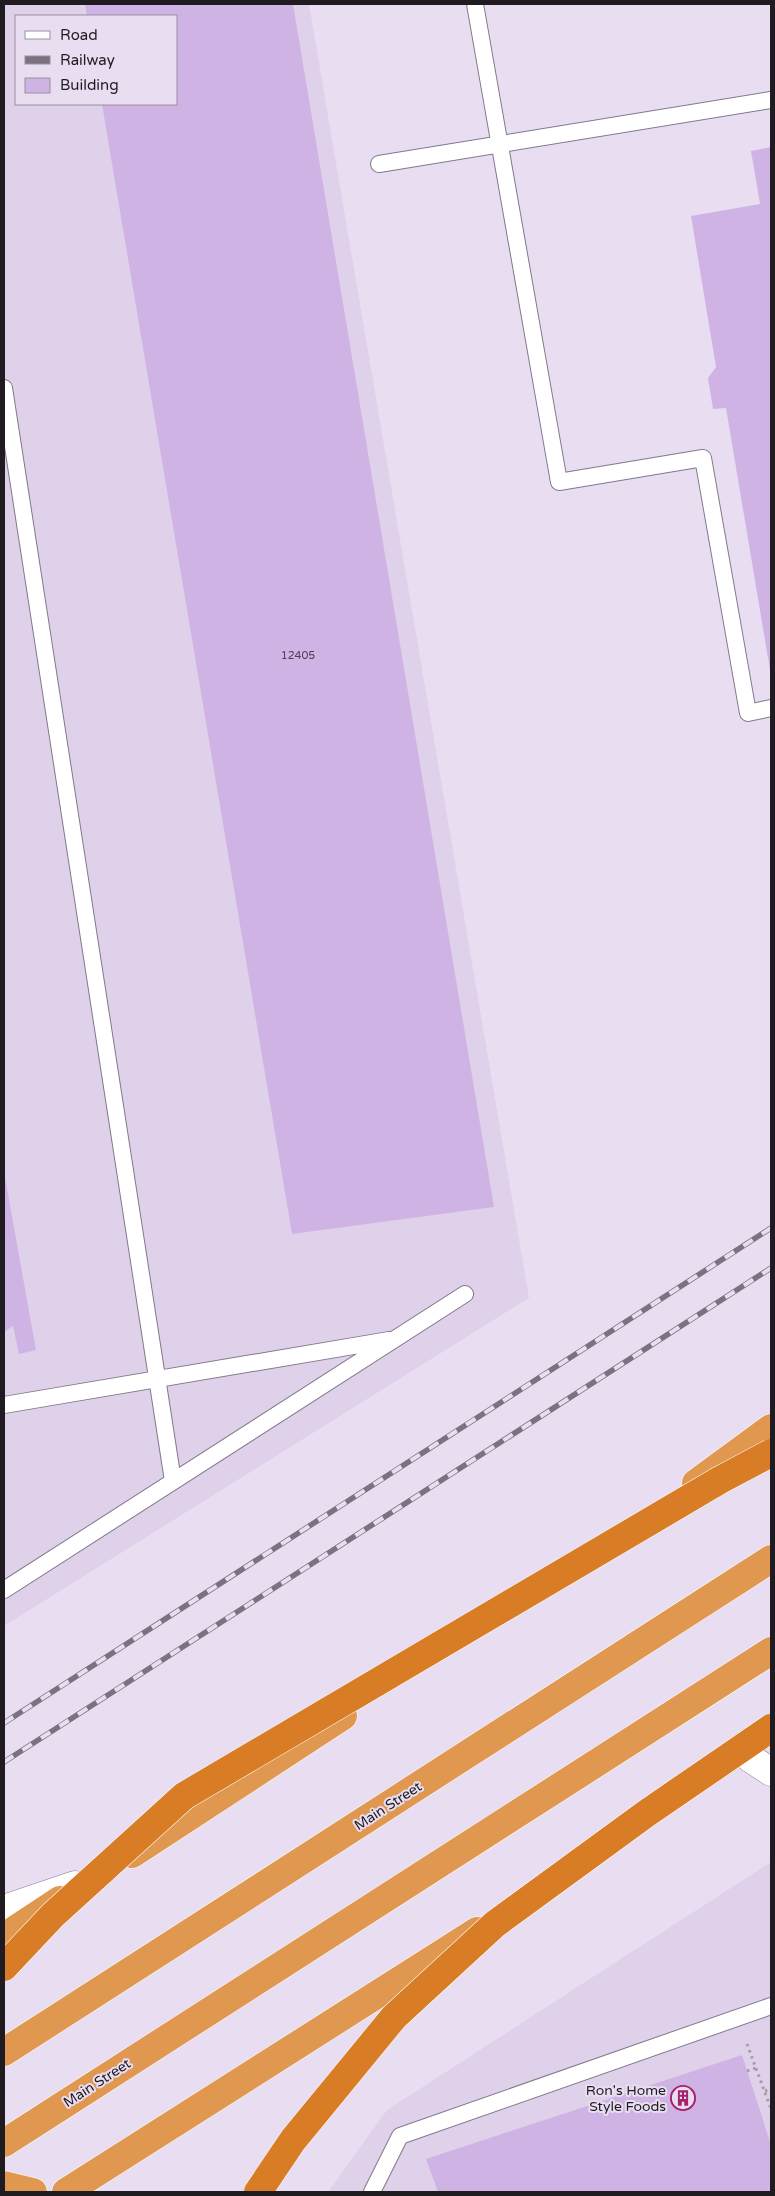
<svg xmlns="http://www.w3.org/2000/svg" width="775" height="2196" viewBox="0 0 775 2196" font-family="'Varela Round',sans-serif">
	<rect width="100%" height="100%" fill="#e9def1"/>
	<path fill="#dfd1ea" fill-rule="evenodd" d="M4,4H309L529,1298L4,1626ZM16,16H176V104H16Z
		M771,1862V2192H328L387,2110Z"/>
	<path fill="#d0b3e5" d="M85,4H293L494,1207L292,1234L102,104H176V16H87Z
		M771,147V670H770L726,408L713,409L708,378L716,367L691,216L760,204L751,151Z
		M4,1172L36,1350L19,1354L13,1326L4,1332Z
		M742,2055L771,2145V2192H438L426,2159Z"/>
	<g fill="none" stroke-linecap="round" stroke-linejoin="round">
		<defs>
			<path id="service" d="M475,4L559,482L703,458L748,713L771,708
				M379,164L771,100
				M4,388L173,1481
				M4,1405L389,1340
				M4,1590L465,1294
				M372,2192L400,2136L771,2006"/>
			<path id="minor" d="M750,1758L771,1772"/>
			<path id="secondary" d="M4,1909L75,1885"/>
			<path id="trunk" d="M696,1483L771,1428
				M132,1854L343,1716
				M4,1937L60,1900
				M4,2052L771,1559
				M4,2143L771,1651
				M4,2185L33,2192
				M66,2192L477,1931"/>
		</defs>
		<use href="#service" stroke="#82788a" stroke-width="18"/>
		<use href="#minor" stroke="#82788a" stroke-width="29"/>
		<use href="#secondary" stroke="#82788a" stroke-width="29"/>
		<use href="#trunk" stroke="#fff" stroke-width="29"/>
		<path stroke="#a59cab" stroke-width="3" stroke-dasharray="2.5 4" stroke-linecap="butt" d="M747,2044L771,2109
			M747,2071L756,2068
			M765,2091L771,2089"/>
		<use href="#service" stroke="#fff" stroke-width="16"/>
		<use href="#minor" stroke="#fff" stroke-width="28"/>
		<use href="#secondary" stroke="#fff" stroke-width="28"/>
		<use href="#trunk" stroke="#e09750" stroke-width="28"/>
		<defs>
			<path id="rail" d="M4,1723L771,1228
				M4,1762L771,1268"/>
		</defs>
		<use href="#rail" stroke="#7a737f" stroke-width="5.5"/>
		<use href="#rail" stroke="#e9def1" stroke-width="4" stroke-dasharray="11" stroke-linecap="butt"/>
		<defs>
			<path id="motorway-bridge" d="M4,1967L53,1915L184,1796L720,1480L771,1453
				M258,2192L293,2140L394,2017L495,1924L647,1813L771,1728"/>
		</defs>
		<use href="#motorway-bridge" stroke="#fff" stroke-width="29" stroke-linecap="butt"/>
		<use href="#motorway-bridge" stroke="#d87d25" stroke-width="28"/>
	</g>
	<defs>
		<symbol id="building-ring" viewBox="-11 -11 22 22"><circle r="9.5" fill="#e9def1" stroke="#a6206a" stroke-width="1.5"/><path d="M-4-6H4V6H1V3H-1V6H-4ZM-2.5-4.3h1.7v1.8h-1.7ZM.8-4.3h1.7v1.8H.8ZM-2.5-1h1.7V.8h-1.7ZM.8-1h1.7V.8H.8Z" fill="#a6206a"/></symbol>
	</defs>
	<g fill-rule="evenodd">
		<use href="#building-ring" x="669" y="2084" width="28" height="28"/>
	</g>
	<g text-anchor="middle" dominant-baseline="central" stroke-width="4" stroke-linejoin="round" paint-order="stroke">
		<g font-size="11" fill="#4b4152">
			<text x="298" y="655">12405</text>
		</g>
		<g font-size="14" fill="#1f1b21" stroke="#e9def1">
			<text transform="translate(388 1806) rotate(-33)">Main Street</text>
			<text transform="translate(97 2083) rotate(-33)">Main Street</text>
		</g>
		<g font-size="14" fill="#1f1b21" stroke="#e9def1" text-anchor="end">
			<text x="666" y="2090">Ron's Home<tspan x="666" dy="16">Style Foods</tspan></text>
		</g>
	</g>
	<rect width="775" height="2196" fill="none" stroke="#1f1b21" stroke-width="10"/>
	<rect x="15" y="15" width="162" height="90" fill="#e9def1" stroke="#98909e"/>
	<rect x="25" y="31" width="25" height="8" fill="#ffffff" stroke="#98909e"/>
	<text x="60" y="40" font-size="15" fill="#1f1b21">Road</text>
	<rect x="25" y="56" width="25" height="8" fill="#7a737f" stroke="#98909e"/>
	<text x="60" y="65" font-size="15" fill="#1f1b21">Railway</text>
	<rect x="25" y="78" width="25" height="15" fill="#d0b3e5" stroke="#98909e"/>
	<text x="60" y="90" font-size="15" fill="#1f1b21">Building</text>
</svg>
